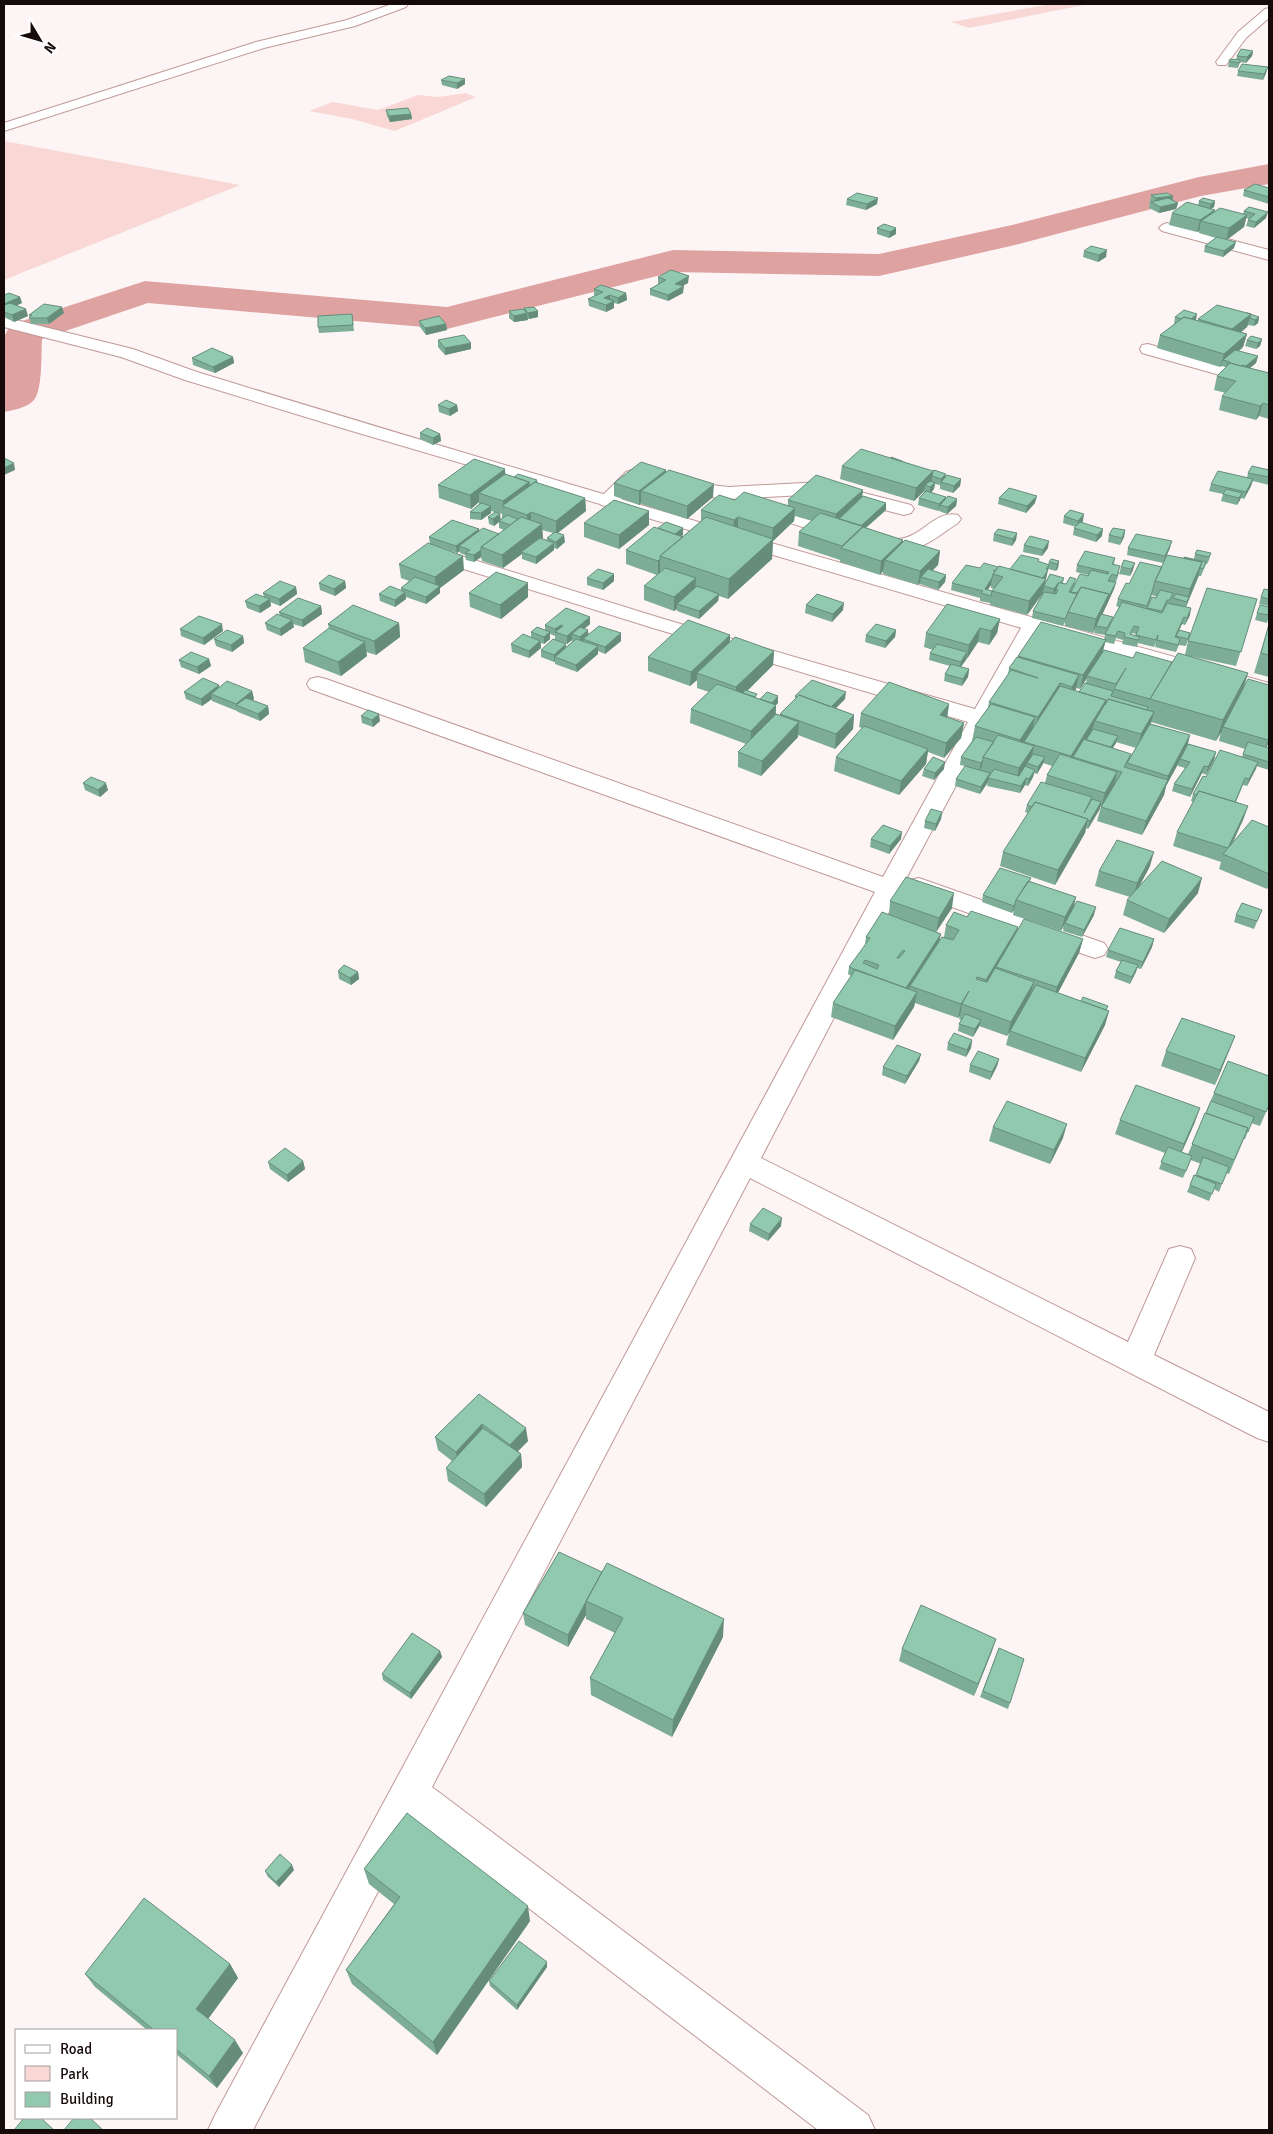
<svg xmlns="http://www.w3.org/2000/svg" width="1273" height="2134" viewBox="0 0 1273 2134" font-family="Signika,sans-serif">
	<rect width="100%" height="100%" fill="#fdf5f5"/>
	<path fill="#f9d7d5" d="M1051,4H1089L969,28L951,22Z
		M466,93L476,97L395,131L352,119L309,111L333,102L378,110L418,95L438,97Z
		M4,141L240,185L4,280Z"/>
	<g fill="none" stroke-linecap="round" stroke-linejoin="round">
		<path fill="#dea3a1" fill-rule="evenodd" d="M1269,164V184L1201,196L1015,245L879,276L673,272L447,329L148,303L42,339C41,353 43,392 33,401C26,408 13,410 4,412V337L10,325L145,281L447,307L673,250L879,254L1012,225L1199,177Z"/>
		<defs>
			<path id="minor" d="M392,4H408L406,7L355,26L264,48L4,131V123L256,42L347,20Z
				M1269,8V18L1246,38L1226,65H1218L1216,62L1238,32L1265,9Z
				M1167,223L1269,250V260L1162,231L1159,228L1162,225Z
				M1148,344L1269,379V389L1142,353L1140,349L1142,345Z
				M643,466L711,485L729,487L821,482L911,505L914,509L911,513L904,515L821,494L729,499L710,497L644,478L640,480C629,491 618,509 601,505L598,501L601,497L626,472Z
				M760,500C804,511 851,537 896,539C920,540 935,509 958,515L961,519L958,523C942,533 927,547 908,550C871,555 791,522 753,510L750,506L753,502Z
				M445,551L667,620L975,709L1025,621L1032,619L1039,621L1042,625L907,877L761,1158L1128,1342L1169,1249L1180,1246L1191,1249L1195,1258L1154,1355L1269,1412V1442L1257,1438L750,1178L432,1787L868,2115L875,2130H818L415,1821L253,2130H208L215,2115L875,892L310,689L307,684L310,679L318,677L326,679L883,877L968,722L653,628L438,561L435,557L438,553Z
				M919,878L1104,943L1108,949L1104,955L1095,958L1086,955L910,892L907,886L910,880Z"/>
			<path id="tertiary" d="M4,317L133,349L197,372C553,481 910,585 1269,683V697L1025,629L345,429L185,380L121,357L4,327Z"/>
		</defs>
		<use href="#minor" stroke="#bf9997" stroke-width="2"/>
		<use href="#tertiary" stroke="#bf9997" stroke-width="2"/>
		<use href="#minor" fill="#fff" fill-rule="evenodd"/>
		<use href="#tertiary" fill="#fff" fill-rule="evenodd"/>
	</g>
	<path fill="#7dad96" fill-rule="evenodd" d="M1253,51L1252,56L1246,63L1240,62L1238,68L1228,67L1229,61L1236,60L1237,56Z
		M1238,71L1266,73L1263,80L1237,76Z
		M441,80L465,84L457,89L442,85Z
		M386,110L411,114L412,119L390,122L387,116Z
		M1269,188V204L1243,196L1244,190Z
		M1151,195L1173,196V200L1178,203L1176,209L1159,213L1149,208Z
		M847,199L877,204L866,210L846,205Z
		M1199,201H1215L1214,207L1211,209L1215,211L1243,214L1244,211L1249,207L1266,218L1254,228L1246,226L1248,220L1249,219L1246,218L1244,227L1227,240L1234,248L1223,257L1204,252L1205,246L1216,238L1199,233V231L1197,232L1169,225L1172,213L1198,205Z
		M884,224L896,234L889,238L877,234V228Z
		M1084,251L1106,257L1098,262L1083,257Z
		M658,277L688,283L682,286L683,293L668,301L650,295V289L659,284H658Z
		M594,289L626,293L627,300L618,304L614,303V308L606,312L589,306L588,299L596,296L594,295Z
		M4,295L20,297L22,303L17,305L28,316L14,322L4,317Z
		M524,308L538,311V317L529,319L528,318V320L514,322L509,318V311L524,310Z
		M64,313L49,324H31L29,315Z
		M352,314L354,331L319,333L318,327Z
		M1175,317L1198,321V319L1259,317L1258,323L1254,326L1248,325L1247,327L1240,333L1247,334L1243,347L1239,351L1258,356L1256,363L1250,368L1269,373V419L1259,416L1256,420L1219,410L1222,396L1226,393L1214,390L1217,376L1226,367L1221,366L1220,367L1157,348L1160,335L1175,324H1174Z
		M419,321L446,324L447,330L426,335L420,327Z
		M1262,339L1260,346L1256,349L1245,346L1247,340Z
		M438,340L471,349L445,355L438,347Z
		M233,357L234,363L215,373L193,365L192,358Z
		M438,405H457L458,411L450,416L439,412Z
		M420,433L440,434L441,441L433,445L420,439Z
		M902,461L945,477L961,479L960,486L953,493L940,489V485L935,484L934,489L931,492L945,499H957L956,506L947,514L939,511V509L938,511L918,505L919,498L924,492V491L914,501L840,479L842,466Z
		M505,469V474L585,498L586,511L558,533L565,542L557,549L554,548V550L536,564L522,559V554L503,568L482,561L481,557L474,562L466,560L465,555L460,553V551L457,553L430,544L429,537L480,531L499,534L504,530L499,528V522L494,526L489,524L488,517L501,520L502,518V514L491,511V513L481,520L470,519V512L479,504V502L471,509L439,498L438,485ZM542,530L553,533L547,538V540L542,539L543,538Z
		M666,470V472L713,497L687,519L641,504V503L639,505L614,496V483Z
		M1269,470V485L1253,481L1251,486L1244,499L1241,498L1237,505L1221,501L1223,494L1209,491L1211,484L1247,478L1248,473Z
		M863,490L862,498L886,503V510L866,528L903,540V542L940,551L938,565L932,570L946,575L945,582L938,590L920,584V583L918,585L883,574V571L880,575L840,562V560L798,546L799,532L812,521L795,516L794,521L773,541L772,559L728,599L719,596L718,601L699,619L677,611V609L674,611L644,600V586L657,575L626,564V550L658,528H683V535L681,536L683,537L701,522V510L735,500L788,505V500Z
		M999,498L1035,503L1026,513L998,504Z
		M1064,516L1083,521L1082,522L1102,536L1096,542L1073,535L1074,528L1076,527L1063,523Z
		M584,523L649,525L619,549L584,537Z
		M1125,530L1124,537L1120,545L1108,542L1109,535Z
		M1017,533L1016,540L1012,546L993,541L994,534Z
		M1024,545L1048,548L1042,556L1023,552Z
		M1128,548H1170L1163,563L1127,555Z
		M1211,553L1209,560L1207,564H1206L1201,576H1199L1186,607L1190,615L1185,625L1182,624L1179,630L1190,633L1186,646L1179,645L1176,652L1155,647L1156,642L1154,647L1138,643L1137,647L1122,644L1123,640L1116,638L1114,644L1105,642L1103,651L1133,658L1172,662L1185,655L1188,641L1257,599L1236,666L1189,656L1248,673L1244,687L1269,685V742L1266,748H1269V770L1256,766L1247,786L1243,785L1236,802L1248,806L1243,820L1232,845L1269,827V886L1267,889L1219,869L1221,862L1173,846L1177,832L1193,802L1191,801L1193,794L1206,777L1242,757L1245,749L1219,741L1221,731L1216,741L1151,722V724L1190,735L1188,744L1216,752L1214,760L1206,775L1202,773L1190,797L1172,791L1174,784L1185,768L1178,766V764L1166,786L1164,795L1142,835L1097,821L1101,807H1100L1088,829L1086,828L1085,833L1055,885L1000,866L1003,852L1028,813L1025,812L1027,805L1045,783L1047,775L1052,766L1043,763L1037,774L1034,773L1033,777L1028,786L1025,785L1020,793L987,786L988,782L980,794L955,786L956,779L965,766L960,765L961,757L972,741L975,726L988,708L989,702L1008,675L1009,668L1018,656L1104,640L1105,635L1094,633L1095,629L1093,633L1065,626V622L1063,626L1032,618L1033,611L1043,593L1044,586L1064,578L1063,583L1066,584L1075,583L1088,576V575L1076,572L1077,565L1115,558L1114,564L1119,573L1116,582L1114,589L1102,615L1111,622L1119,607L1116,606L1118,599L1129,584L1162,567L1184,558L1194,559L1195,554ZM1152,595L1157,597L1156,598L1152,597L1147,609ZM1132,633L1136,634L1135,636L1131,635ZM1087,678L1086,683L1080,692L1075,691L1076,688L1080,689ZM1116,742L1136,748L1130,757L1113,748Z
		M1059,561L1058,568L1056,571L1048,569L1043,593L1027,615L990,605V603L980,601V598L951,590L952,583L980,568L1010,569L1039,562L1048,564L1049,562ZM991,585V588L994,589L992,591L988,590Z
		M399,564L464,570L440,588V593L426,604L406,597V599L395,607L380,601L379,594L401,590V588L409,581L401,578Z
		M1121,567L1133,570L1130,576L1119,574Z
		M614,574V581L603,590L587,585V578Z
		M345,581L346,588L335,596L320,590L319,583Z
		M528,583V597L501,619L470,607L469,593Z
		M296,587L297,594L280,606L270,602L271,606L260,613L247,608L245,601L264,597L263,593Z
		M1269,590V606L1259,604L1261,597Z
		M806,605L843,610L832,622L805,613Z
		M321,606L322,614L303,627L293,624L294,627L281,636L267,630L265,623L280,615L279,612Z
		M1269,607V616L1267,623L1255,620L1257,613Z
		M590,617V624L585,628L588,635L621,633V641L605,654L598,651V654L577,672L555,664V661L554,662L541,657V650L566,644V647L573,641H572V640L567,644L555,640V636L550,634V639L544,644L541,643V648L529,658L512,652L511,644L531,637V632L545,630V625Z
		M1000,619L997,633L989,645L978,642L961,667L969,669L968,677L962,686L944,681L945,674L950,666L929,660L930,653L933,650L924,647L926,633Z
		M399,623L400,637L376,655L366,652L367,656L341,676L305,662L303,648L329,629L328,624Z
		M1269,624V677L1254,673Z
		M180,629L223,631L204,645L181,636Z
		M896,630L895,637L885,648L865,642L866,635Z
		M243,636L244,643L232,652L216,646L214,639Z
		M730,643L774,651L773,665L747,691L757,698L778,703L776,705V714L780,715V714L795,699V696L845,699L836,708L854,715L853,729L835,749L798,735V737L761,776L738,767V752L746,744L690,723L691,709L709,692L697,688V680L690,686L648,671V657Z
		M209,659L211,666L199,674L181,667L179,660Z
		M219,687L252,691L254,699L252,700L268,706L269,714L260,721L238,712L237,711L212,701V699L202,706L186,699L184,692Z
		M949,704L947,718L964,723L961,738L944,758L928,752L926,764L899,795L834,771L836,757L862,728L859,727L861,713Z
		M361,716L380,721L373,727L362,723Z
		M924,769H944L934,780L922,776Z
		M83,783L108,790L100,797L85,790Z
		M942,812L941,819L935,831L924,828L925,821Z
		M871,839H901L889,854L870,847Z
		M1150,866L1139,887L1198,893L1164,933L1123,915L1127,900L1130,897L1095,886L1099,871Z
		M1031,878L1030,881L1073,908L1094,915L1082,937L1063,931L1064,926L1061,931L1013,915L1014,910L1012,913L982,902L983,895Z
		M890,901L952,908L936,932L917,925L941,934L939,941L944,937L946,925L967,917L1018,927L1017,931L1083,939L1079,953L1058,993L1109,1011L1105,1025L1081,1072L1006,1045L1009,1033L1007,1036L979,1026L973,1037L958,1031L959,1024L961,1020L959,1019L960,1016L958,1018L915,1003L914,1007L893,1040L831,1017L833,1003L851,976L848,974L849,967L866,944H865L866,937L889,915Z
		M1262,910L1254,929L1234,922L1236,915Z
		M1154,939L1152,947L1141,969L1137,968L1130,984L1114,978L1116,971L1121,962L1106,957L1108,950Z
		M338,971L358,972L359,979L351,985L339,979Z
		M1235,1036L1229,1051L1215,1085L1161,1066L1166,1051Z
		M972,1040L971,1048L966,1057L947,1050L948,1043Z
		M921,1054L919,1061L905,1084L882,1075L883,1067Z
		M999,1059L997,1066L990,1080L969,1072L970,1065Z
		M1214,1093L1269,1105L1260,1126L1251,1123L1245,1139H1244L1229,1174L1226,1173L1219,1192L1214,1189L1209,1201L1187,1192L1194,1175L1196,1176L1201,1164L1191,1160L1183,1178L1159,1169L1165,1153L1115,1134L1120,1120L1195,1122L1182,1152L1188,1154Z
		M993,1127L1063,1138L1050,1164L989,1141Z
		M303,1161L305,1169L288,1182L270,1169L268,1162Z
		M750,1224L781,1226L768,1241L749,1231Z
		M479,1394L528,1441L518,1451L521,1454L522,1467L486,1507L448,1481L446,1468L452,1461L438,1450L435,1437Z
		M559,1552L723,1637L672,1737L591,1695L590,1678L615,1633L586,1619V1615L568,1647L525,1625L523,1613Z
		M999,1648L1024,1659L1008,1709L980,1697Z
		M902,1649L992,1651L974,1696L899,1661Z
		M440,1651L442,1657L411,1699L383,1680L382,1674Z
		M364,1869L530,1921L437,2055L352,1984L346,1970L394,1904L369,1884Z
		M294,1870L279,1887L268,1877L265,1871Z
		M547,1962V1967L517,2010L490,1986L489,1981Z
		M230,1964L238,1978L208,2019L243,2053L217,2088L176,2054V2030H147L95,1987L85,1974Z"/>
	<path fill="#668d7a" d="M1253,51L1252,56L1246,63L1247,57Z
		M1268,67L1266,73L1263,80L1264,74Z
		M465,79V84L457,89V83Z
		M411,114L412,119L390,122L389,116Z
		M1173,196L1172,202L1154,204L1156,198Z
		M878,198L877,204L866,210L867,204Z
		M1215,201L1214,207L1209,210L1211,204Z
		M1178,203L1176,209L1159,213L1160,207Z
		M1215,210L1212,222L1201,221L1199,231L1197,232L1200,220Z
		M1268,212L1266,218L1254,228L1256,222Z
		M1247,215L1244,227L1226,240L1229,228Z
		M896,228V234L889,238L890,232Z
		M1236,242L1234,248L1223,257L1224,251Z
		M1107,250L1106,257L1098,262L1099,255Z
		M689,276L688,283L675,290V284Z
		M684,286L683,293L668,301V295Z
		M626,293L627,300L618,304V298Z
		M610,295V302L604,298Z
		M20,297L22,303L4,311V304Z
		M614,301V308L606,312V305Z
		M62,307L64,313L49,324L47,318Z
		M26,309L28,316L14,322L12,315Z
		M538,311V317L529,319L528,313Z
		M527,313L528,320L514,322V316Z
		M1197,314L1196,320L1188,321Z
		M1251,314L1247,327L1229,342L1232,329Z
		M1259,317L1258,323L1254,326L1255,320Z
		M446,324L447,330L426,335L425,328Z
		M1247,334L1243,347L1227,361L1223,360L1221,366L1220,367L1224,354Z
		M1262,339L1260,346L1256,349L1258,343Z
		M471,343V349L445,355V348Z
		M1258,356L1256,363L1244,373L1246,366Z
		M233,357L234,363L215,373L213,367Z
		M1263,403L1259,416L1256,420L1260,406Z
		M457,405L458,411L450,416L449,409Z
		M440,434L441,441L433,445V438Z
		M14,463L15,470L4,475V468Z
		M505,469L506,483L479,493V502L471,509L470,495Z
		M666,470V483L641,491V503L639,505V491Z
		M933,471L931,485H925L924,491L914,501L916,488Z
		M946,474L945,481L941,482L940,485L941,479Z
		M961,479L960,486L953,493L954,486Z
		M1253,479L1251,486L1244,499L1246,492Z
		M537,480L538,487L503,507V501L529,482Z
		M935,483L934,489L930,494V487Z
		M714,484L713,497L687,519V506Z
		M863,490L861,503L834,528L836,514Z
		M1242,493L1240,500L1237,505L1239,498Z
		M1037,496L1035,503L1026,513L1027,506Z
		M946,497L945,504L940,505L939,509L938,511L939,504Z
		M585,498L586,511L556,534V521Z
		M957,499L956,506L947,514L948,507Z
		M886,503V510L842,548V546L859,528Z
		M491,506V513L481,520V513Z
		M795,508L794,521L773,541L772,559L728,599L729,579L772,539L773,528Z
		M649,511V525L619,549V535Z
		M531,512V526L528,529L527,515Z
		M500,514L501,521H499V522L494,526L493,519Z
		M1084,514L1083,521L1077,527L1078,521Z
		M738,517V530L733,534L734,520Z
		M542,524L543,538L523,553L521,552L522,554L503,568L502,555Z
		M683,528V535L670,545V538Z
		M479,529L480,536L459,546L460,551L457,553L456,546Z
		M1103,529L1102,536L1096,542L1097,535Z
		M1125,530L1124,537L1120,545L1122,538Z
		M1017,533L1016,540L1012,546L1013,539Z
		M564,535L565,542L557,549L556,542Z
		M903,540L901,554L885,560L883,571L880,575L881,561Z
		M1049,541L1048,548L1042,556L1043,550Z
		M1172,541L1170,548L1163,563L1165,556Z
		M554,543V550L536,564V557Z
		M481,550V557L474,562V555Z
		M940,551L938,565L925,578L921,577L920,583L918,585L920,571Z
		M463,556L464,570L440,588V593L426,604V597L436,589L435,577Z
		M660,559V573L658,575V561Z
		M1059,561L1058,568L1056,571L1057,564Z
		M1202,562L1198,576L1185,609L1190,589Z
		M1135,563L1133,570L1130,576L1131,569Z
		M1049,565L1043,593L1027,615L1029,601Z
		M614,574V581L603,590V583Z
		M946,575L945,582L938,590L939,582Z
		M696,578L695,592L677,604V609L674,611V597Z
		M992,578L991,585L984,594L985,589Z
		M345,581L346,588L335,596L334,589Z
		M1059,582L1055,593L1053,596L1054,589Z
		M1116,582L1114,589L1097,626H1096L1093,633L1096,619L1109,594Z
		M528,583V597L501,619L500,605Z
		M296,587L297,594L280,606L279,599Z
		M405,592L406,599L395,607V600Z
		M719,594L718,601L699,619V611Z
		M270,599L271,606L260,613L259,606Z
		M844,603L843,610L832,622L833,614Z
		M321,606L322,614L303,627L302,620Z
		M1191,608L1190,615L1185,625L1187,618Z
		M590,617V624L576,636L572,634V640L567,644V636Z
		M1184,617L1182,624L1173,645L1175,637Z
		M1000,619L997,633L989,645L991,631Z
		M292,620L294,627L281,636L280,629Z
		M399,623L400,637L376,655L374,641Z
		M222,624L223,631L204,645L203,638Z
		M561,625V632L555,633V629Z
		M980,628L978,642L967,659L969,645Z
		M588,630L589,637L583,639L584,641L580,644V637Z
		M896,630L895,637L885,648L886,641Z
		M550,632V639L544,644V637Z
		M621,633V641L605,654V647Z
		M730,635V649L697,673V680L690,686L691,672Z
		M243,636L244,643L232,652L231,645Z
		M1106,640L1102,654L1087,676V678L1080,689L1083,675Z
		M540,641L541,648L529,658V651Z
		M365,642L367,656L341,676L338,662Z
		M566,644V651L555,657V661L554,662V655Z
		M598,646V654L577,672L576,665Z
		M774,651L773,665L736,702V687Z
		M967,652L966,660L959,669L961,662Z
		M209,659L211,666L199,674L197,667Z
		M969,669L968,677L962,686L963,679Z
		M1248,673L1242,693L1223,727L1222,731L1216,741L1223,720Z
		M1079,675L1076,689L1069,701L1072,687Z
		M1060,683L1057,698L1035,731L1038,717Z
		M219,685L220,692L211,694L212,699L202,706L201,699Z
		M252,691L254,699L242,707L237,705L236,704Z
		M846,692L845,699L829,715L830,708Z
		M778,696V703L776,705L775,719L750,746L751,731L771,704Z
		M1106,700L1103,714L1095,721L1092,730L1076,758L1073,757L1071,766L1068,771L1071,756Z
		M949,704L947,718L940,715Z
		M268,706L269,714L260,721L258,714Z
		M1154,712L1150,727L1137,749L1141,734Z
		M379,714L380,721L373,727L372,720Z
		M854,715L853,729L835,749L836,734Z
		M1035,717L1032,731L1024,742L1023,746L1017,755L1020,740Z
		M799,722L798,737L761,776L762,761Z
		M964,723L961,738L944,758L946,743Z
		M1190,735L1186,749L1180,759L1178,764L1166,786L1164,795L1142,835L1146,821L1165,785L1168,776Z
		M1118,736L1116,743L1106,759L1108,752Z
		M1269,737V742L1263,754L1268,740Z
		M1034,746L1031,760L1027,763L1026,768L1016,783L1019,768Z
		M928,749L926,764L899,795L901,781Z
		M1216,752L1214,760L1206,775L1208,767Z
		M1045,757L1043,764L1037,774L1038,767Z
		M983,760L982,767L979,771L981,763Z
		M945,762L944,769L934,780L935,773Z
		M1258,762L1256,769L1247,786L1249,779Z
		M1204,766L1202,773L1190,797L1192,789Z
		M1035,770L1033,777L1028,786L1029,779Z
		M1117,772L1114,786L1101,807L1105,793Z
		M990,773L988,782L980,794L981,787Z
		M1026,778L1025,785L1020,793L1021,786Z
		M106,783L108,790L100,797L98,790Z
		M1101,802L1100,809L1088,829L1090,821Z
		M1248,806L1243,820L1226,855H1225L1228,848Z
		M942,812L941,819L935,831L936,824Z
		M1088,819L1085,833L1055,885L1058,870Z
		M902,832L901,839L889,854L890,846Z
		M1154,852L1150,866L1133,898L1137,883Z
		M1202,878L1198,893L1164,933L1169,919Z
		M954,893L952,908L936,932L939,918Z
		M1076,897L1073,911L1065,923L1061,931L1065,917Z
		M1016,902L1014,910L1012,913L1014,906Z
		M1096,907L1094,915L1082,937L1084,930Z
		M1018,927L1015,941L996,967L994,976L983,995L986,980Z
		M941,934L939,942L910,986L909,989L904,992Z
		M1083,939L1079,953L1053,1002L1057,987Z
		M1154,939L1152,947L1141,969L1143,962Z
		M1138,965L1136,972L1130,984L1132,977Z
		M358,972L359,979L351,985L350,978Z
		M1034,982L1030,996L1007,1036L1011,1022Z
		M969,991L962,1004L960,1016L958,1018L961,1004Z
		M917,992L914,1007L893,1040L895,1026Z
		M1109,1011L1105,1025L1081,1072L1085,1058Z
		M981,1020L979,1027L973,1037L975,1029Z
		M1235,1036L1229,1051L1215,1085L1220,1070Z
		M972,1040L971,1048L966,1057L967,1050Z
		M921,1054L919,1061L905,1084L907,1076Z
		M999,1059L997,1066L990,1080L992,1072Z
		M1200,1108L1195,1122L1179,1158L1184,1144Z
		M1067,1124L1063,1138L1050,1164L1054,1150Z
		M303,1161L305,1169L288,1182L287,1175Z
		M782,1218L781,1226L768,1241L769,1234Z
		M482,1424L484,1438L458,1465L456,1452Z
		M526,1428L528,1441L511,1458L510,1445Z
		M521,1454L522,1467L486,1507L484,1494Z
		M586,1602V1615L568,1647V1635Z
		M724,1619L723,1637L672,1737L673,1720Z
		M996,1639L992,1651L974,1696L978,1684Z
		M440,1651L442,1657L411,1699L410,1693Z
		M292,1865L294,1870L279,1887L276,1882Z
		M528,1906L530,1921L437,2055L433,2042Z
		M547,1962V1967L517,2010V2005Z
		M230,1964L238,1978L205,2023L196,2009Z
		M235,2040L243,2053L217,2088L209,2076Z"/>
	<path fill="#91c9af" stroke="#668d7a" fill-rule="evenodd" d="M1241,49L1253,51L1247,57L1237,56Z
		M1230,59L1240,60V63L1229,61Z
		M1242,64L1268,67L1264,74L1238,71Z
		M449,76L465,79L457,83L441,80Z
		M408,108L411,114L389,116L386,110Z
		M1255,184L1269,188V197L1244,190Z
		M857,193L878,198L867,204L847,199Z
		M1167,193L1173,196L1156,198L1151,195Z
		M1168,198L1178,203L1160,207L1151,202Z
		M1203,198L1215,201L1211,204L1199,201Z
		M1187,202L1215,210L1200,220L1172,213Z
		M1249,207L1268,212L1256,222L1248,220L1255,214L1244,211Z
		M1220,208L1247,215L1229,228L1201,221Z
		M884,224L896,228L890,232L877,228Z
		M1217,237L1236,242L1224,251L1205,246Z
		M1091,246L1107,250L1099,255L1084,251Z
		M671,270L689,276L675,284L684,286L668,295L650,289L666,280L658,277Z
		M601,285L626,293L618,298L610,295L604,298L614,301L606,305L588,299L603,292L594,289Z
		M9,293L20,297L4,304V295Z
		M10,303L26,309L12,315L4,312V305Z
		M44,304L62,307L47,318H29L32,315H29Z
		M1217,305L1251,314L1232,329L1198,319Z
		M534,307L538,311L528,313L524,308Z
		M523,309L527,313L514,316L509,311Z
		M1184,310L1197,314L1191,319L1184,317L1181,319L1175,317Z
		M1247,313L1259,317L1255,320L1250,318L1251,314Z
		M352,314L353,325L318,327V316Z
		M439,316L446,324L425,328L419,321Z
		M1184,317L1247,334L1224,354L1160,335Z
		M464,335L471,343L445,348L438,340Z
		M1251,336L1262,339L1258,343L1247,340Z
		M212,348L233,357L213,367L192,358Z
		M1235,350L1258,356L1246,366L1242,365L1241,366L1230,363L1228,365L1227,364L1230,362L1223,360Z
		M1230,363L1269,373V389L1268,390L1269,391V405L1263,403L1260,406L1222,396L1236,381L1217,376Z
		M446,400L457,405L449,409L438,405Z
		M427,428L440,434L433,438L420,433Z
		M861,449L933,471L916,488L842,466Z
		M891,457L902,461H901L891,458Z
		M4,458L14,463L4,468Z
		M474,459L505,469L470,495L438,485Z
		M641,462L666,470L639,491L614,483Z
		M1252,466L1269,470V477L1248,473Z
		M669,470L714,484L687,506L641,491Z
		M934,470L946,474L941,479L932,476L933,471Z
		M1218,471L1253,479L1246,492L1211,484Z
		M505,474L529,482L503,501L479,493Z
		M518,474L537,480L530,486L529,482L514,477Z
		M816,475L863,490L836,514L788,500Z
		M947,475L961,479L954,486L941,482Z
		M930,481L935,483L930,487L925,485Z
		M535,482L585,498L556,521L531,512L527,515L502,506Z
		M1009,488L1037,496L1027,506L999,498Z
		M1226,489L1242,493L1239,498L1223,494Z
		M926,491L946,497L939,504L919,498Z
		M744,492L795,508L773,528L738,517L734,520L701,510L719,495L735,500Z
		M863,496L886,503L861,526L839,519Z
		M948,496L957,499L948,507L940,505Z
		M614,500L649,511L619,535L584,523Z
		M481,503L491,506L481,513L470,512Z
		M1070,510L1084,514L1078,521L1064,516Z
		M495,512L500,514L493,519L488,517Z
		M820,513L863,526L842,546L799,532Z
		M507,515L518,519L510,525L499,521Z
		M521,517L542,524L502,555L481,547Z
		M706,517L773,539L729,579L660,556Z
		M452,520L479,529L456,546L429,537Z
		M666,522L683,528L675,534L658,528Z
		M1080,522L1103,529L1097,535L1074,528Z
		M654,527L683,537L660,556V559L658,561L626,550Z
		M863,527L903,540L881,561L841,548Z
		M483,528L499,534L481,547V550L474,555L465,553L470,550L459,546Z
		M1113,528L1125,530L1122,538L1109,535Z
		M998,529L1017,533L1013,539L994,534Z
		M555,532L564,535L556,542L547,538Z
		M1136,534L1172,541L1165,556L1128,548Z
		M1030,536L1049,541L1043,550L1024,545Z
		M540,538L554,543L536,557L521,552Z
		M905,540L940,551L920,571L885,560Z
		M428,543L463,556L435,577L399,564Z
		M1197,550L1211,553L1209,557L1195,554Z
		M1085,551L1115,558L1112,564L1120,566L1117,576L1112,574L1108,581L1116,582L1107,600L1109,594L1081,587L1077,593L1071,592L1080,574L1088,576L1091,570L1108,574L1109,572L1077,565Z
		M1021,555L1039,559L1038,561L1049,565L1046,569L1048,570L1043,578L1010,569Z
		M1167,555L1202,562L1190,589L1155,581Z
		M1184,557L1206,562L1203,569L1200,568L1202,562L1184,558Z
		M1051,559L1059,561L1057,564L1049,562Z
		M1124,560L1135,563L1131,569L1121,567Z
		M1140,562L1162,567L1155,581L1152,592L1147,606L1118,599L1126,583L1129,584Z
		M984,563L998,567L995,571L993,570L995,572L993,574L992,578L985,589L992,591L991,596L981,593L983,591L952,583L966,565L980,568Z
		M999,566L1046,579L1029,601L992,591L1003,577L993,574Z
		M665,568L696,578L674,597L644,586Z
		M598,569L614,574L603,583L587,578Z
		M928,569L946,575L939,582L921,577Z
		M496,572L528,583L500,605L469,593Z
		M1050,574L1064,578L1060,583L1066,584L1070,577L1076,579L1069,592L1077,594L1068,612L1065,619L1033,611L1044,592L1056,594L1058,590L1056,589L1059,582L1054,589L1044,586Z
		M329,575L345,581L334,589L319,583Z
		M415,577L440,586L426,597L401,588Z
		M280,581L296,587L279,599L263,593Z
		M390,586L405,592L395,600L379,594Z
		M697,586L719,594L699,611L677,604Z
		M1081,587L1109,594L1096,619L1068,612Z
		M1207,588L1257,599L1241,652L1188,641Z
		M1264,589L1269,590V599L1261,597Z
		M1160,590L1173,593L1170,600H1167L1162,611L1147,608L1152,597L1156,598Z
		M256,594L270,599L259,606L245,601Z
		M817,594L844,603L833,614L806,605Z
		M1176,594L1189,597L1187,602L1173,598Z
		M298,598L321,606L302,620L279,612Z
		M1122,602L1162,613L1167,603L1191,608L1187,618L1184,617L1175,637L1180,639L1178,645L1157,640L1158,635L1156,640L1136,635L1139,627L1134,626L1130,634L1140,637L1138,640L1124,637L1125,633L1118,631L1115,636L1105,634Z
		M947,604L1000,619L991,631L980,628L969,645L926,633Z
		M353,605L399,623L374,641L328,624Z
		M1260,605L1269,607V615L1257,613Z
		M566,608L590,617L567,636L555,632L563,626L561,625L555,629L545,625Z
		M277,614L292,620L280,629L265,623Z
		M1101,614L1113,617L1107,628L1096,626Z
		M199,616L222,624L203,638L180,629Z
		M688,620L730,635L691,672L648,657Z
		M1041,622L1106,640L1083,675L1018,656Z
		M876,624L896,630L886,641L866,635Z
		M1269,624V655L1261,653Z
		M599,626L621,633L605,647L583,639Z
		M537,627L550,632L544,637L531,632Z
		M580,627L588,630L580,637L572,634Z
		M329,628L365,642L338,662L303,648Z
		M227,630L243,636L231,645L214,639Z
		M1179,630L1190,633L1188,639L1176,636Z
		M523,634L540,641L529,651L511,644Z
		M735,637L774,651L736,687L697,673Z
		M553,639L566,644L554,655L541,650Z
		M576,639L598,646L576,665L555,657Z
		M937,644L967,652L961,662L930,653Z
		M1104,650L1133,658L1136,652L1172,662L1150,699L1114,689L1126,668L1116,684L1087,676Z
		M191,652L209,659L197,667L179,660Z
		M1178,653L1248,673L1223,720L1150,699Z
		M1017,657L1079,675L1072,687L1060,683L1038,717L989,702L1011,670L1038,678L1009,668Z
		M951,664L969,669L963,679L945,674Z
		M203,678L219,685L201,699L184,692Z
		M1248,679L1269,685V737L1268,740L1223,727Z
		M812,680L846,692L831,707L799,695L797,697L795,696Z
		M227,681L252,691L236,704L211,694Z
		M889,682L949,704L940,715L964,723L946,743L861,713Z
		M1085,683L1113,691L1111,696L1148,707V708L1147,710L1108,699L1105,705L1106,700L1079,692Z
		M717,684L776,705L751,731L691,709Z
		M1060,686L1106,700L1071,756L1024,742Z
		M745,690L757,694L755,697L743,693Z
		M767,692L778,696L772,703L760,699Z
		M799,695L854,715L836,734L780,714Z
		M246,698L268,706L258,714L236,705Z
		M1108,699L1154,712L1141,734L1095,721Z
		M991,704L1035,717L1020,740L975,726Z
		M368,710L379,714L372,720L361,716Z
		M776,714L799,722L762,761L738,752Z
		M1150,724L1190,735L1168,776L1127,763Z
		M864,726L928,749L901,781L836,757Z
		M1093,729L1118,736L1111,747L1086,740Z
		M998,735L1034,746L1019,768L983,757Z
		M976,737L994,742L983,757V760L981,763L961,757Z
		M1084,739L1131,754L1124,767L1168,780L1146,821L1101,807L1122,772L1073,757Z
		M1248,742L1269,748V762L1243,754Z
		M1188,744L1216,752L1208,767L1204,766L1192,789L1174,784L1190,762L1180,759Z
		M1220,750L1258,762L1249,779L1245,778L1235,802L1199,791L1197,795L1193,794L1203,776L1206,777Z
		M1033,754L1045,757L1038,767L1027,763Z
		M1060,754L1117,772L1105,793L1047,775Z
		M933,757L945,762L935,773L924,769Z
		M965,766L990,773L981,787L956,779Z
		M1025,766L1035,770L1029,779L1026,778L1021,786L988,778L994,769L1019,776Z
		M91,777L106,783L98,790L83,783Z
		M1041,782L1092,797L1084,813L1092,799L1101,802L1090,821L1087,820L1088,819L1035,802L1032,807L1027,805Z
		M1199,791L1248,806L1228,848L1177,832Z
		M1035,802L1088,819L1058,870L1003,852Z
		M931,809L942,812L936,824L925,821Z
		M1252,820L1269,827V874L1223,854Z
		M883,825L902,832L890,846L871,839Z
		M1117,840L1154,852L1137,883L1099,871Z
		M1162,861L1202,878L1169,919L1127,900Z
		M1000,868L1031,878L1016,900L1014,906L983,895Z
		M906,877L954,893L939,918L890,901Z
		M1028,881L1076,897L1065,917L1016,900Z
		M1077,901L1096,907L1084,930L1065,923Z
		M1242,903L1262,910L1257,921L1236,915Z
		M971,911L1018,927L986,980L977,977L976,979L987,982L995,968L1034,982L1011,1022L962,1004L969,991L961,1004L910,986L942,937L953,940L959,930L946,925L954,912L967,917Z
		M882,912L941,934L906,988L849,967L870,938L866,937ZM903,950L905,951L899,958H897ZM865,960L879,965L877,969L863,963Z
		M1024,919L1083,939L1057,987L996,967Z
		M1120,928L1154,939L1143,962L1108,950Z
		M1122,960L1138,965L1132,977L1116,971Z
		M344,965L358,972L350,978L338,971Z
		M855,970L917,992L895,1026L833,1003Z
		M1036,985L1109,1011L1085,1058L1010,1031Z
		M1083,997L1108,1006L1106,1010L1081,1001Z
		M965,1014L981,1020L975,1029L959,1024Z
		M1182,1018L1235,1036L1220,1070L1166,1051Z
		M954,1033L972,1040L967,1050L948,1043Z
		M897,1045L921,1054L907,1076L883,1067Z
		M978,1051L999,1059L992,1072L970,1065Z
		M1228,1061L1269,1076V1105L1266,1112L1214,1093Z
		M1136,1085L1200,1108L1184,1144L1120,1120Z
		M1007,1101L1067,1124L1054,1150L993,1127Z
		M1211,1101L1254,1117L1248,1132L1246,1131L1248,1128L1206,1113Z
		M1205,1113L1248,1128L1234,1160L1192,1144Z
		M1168,1147L1192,1156L1186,1171L1161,1162Z
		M285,1148L303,1161L287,1175L268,1162Z
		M1203,1157L1229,1167L1222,1184L1196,1175Z
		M1194,1175L1216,1184L1212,1194L1190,1185Z
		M763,1208L782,1218L769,1234L750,1224Z
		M479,1394L526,1428L510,1445L482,1424L456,1452L435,1437Z
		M483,1428L521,1454L484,1494L446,1468Z
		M559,1552L602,1572L568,1635L523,1613Z
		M607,1563L724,1619L673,1720L590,1678L623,1618L586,1601Z
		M921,1605L996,1639L978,1684L902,1649Z
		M412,1633L440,1651L410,1693L382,1674Z
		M999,1648L1024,1659L1010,1703L983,1691Z
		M407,1813L528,1906L433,2042L346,1970L400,1897L364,1869Z
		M280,1854L292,1865L276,1882L265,1871Z
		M144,1898L230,1964L196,2009L235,2040L209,2076L176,2049V2030H154L85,1974Z
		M519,1941L547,1962L517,2005L489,1981Z
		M24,2118H41L54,2130H14Z
		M74,2118H90L103,2130H64Z"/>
	<rect width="1273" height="2134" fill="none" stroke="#170a0a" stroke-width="10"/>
	<rect x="15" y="2029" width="162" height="90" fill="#ffffff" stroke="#a29d9d"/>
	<rect x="25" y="2045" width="25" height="8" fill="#ffffff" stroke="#a29d9d"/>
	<text x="60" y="2054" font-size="15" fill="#170a0a">Road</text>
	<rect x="25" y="2066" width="25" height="15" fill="#f9d7d5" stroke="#a29d9d"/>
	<text x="60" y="2079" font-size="15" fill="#170a0a">Park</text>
	<rect x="25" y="2092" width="25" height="15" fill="#91c9af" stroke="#a29d9d"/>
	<text x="60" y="2104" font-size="15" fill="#170a0a">Building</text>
	<g transform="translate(40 40) rotate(128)" stroke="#ffffff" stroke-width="4" paint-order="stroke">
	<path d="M0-4L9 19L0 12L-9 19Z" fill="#170a0a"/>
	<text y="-8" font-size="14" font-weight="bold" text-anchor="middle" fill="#170a0a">N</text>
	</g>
</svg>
